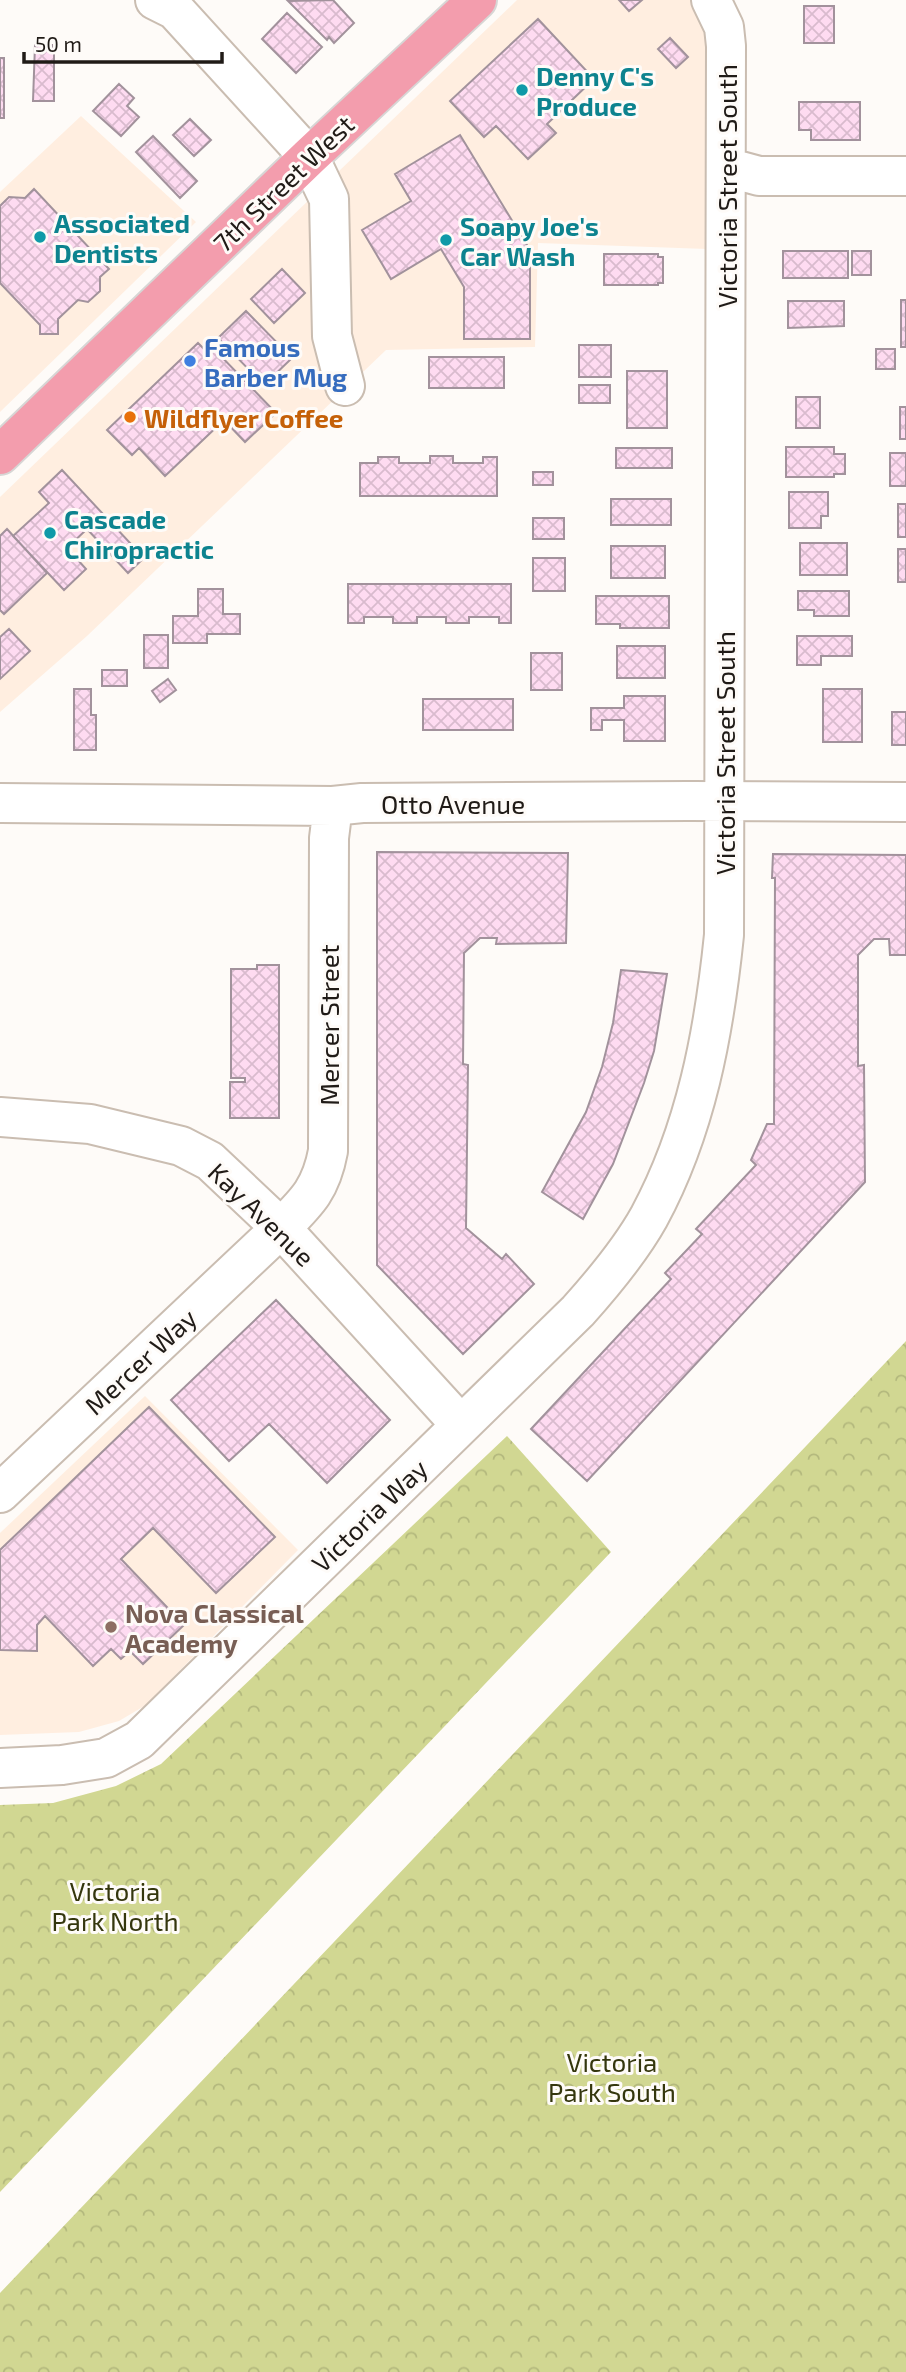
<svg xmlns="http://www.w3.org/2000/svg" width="906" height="2372" viewBox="0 0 906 2372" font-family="'Exo 2',sans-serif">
	<defs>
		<pattern id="park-crowns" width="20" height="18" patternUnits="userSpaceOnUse" patternTransform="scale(1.75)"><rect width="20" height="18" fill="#d1d792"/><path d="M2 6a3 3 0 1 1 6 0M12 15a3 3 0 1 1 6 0" fill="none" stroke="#b3b87d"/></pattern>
		<pattern id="building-cross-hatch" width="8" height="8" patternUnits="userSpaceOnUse" patternTransform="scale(1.75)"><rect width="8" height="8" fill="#fedbf1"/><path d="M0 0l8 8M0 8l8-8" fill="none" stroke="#d9bbce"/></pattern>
	</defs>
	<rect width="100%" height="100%" fill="#fefbf8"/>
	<path fill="#ffeee0" d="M517,0H695L711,46L707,249L538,243L535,347L386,350L87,636L0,712V497Z
		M81,116L196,222L0,412V192Z
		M145,1396L298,1550L146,1705L119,1721L79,1732L0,1735V1533Z"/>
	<path fill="url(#park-crowns)" d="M906,1341V2372H0V2293Z
		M507,1436L611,1552L0,2192V1805L53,1803L116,1786L161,1764Z"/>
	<path fill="url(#building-cross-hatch)" stroke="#a2929c" stroke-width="2" d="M333,0L354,23L334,43L329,37L327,40L288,1Z
		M619,0H642L629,11Z
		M804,6H834V43H804Z
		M287,13L322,47L296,73L262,39Z
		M538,19L594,79L547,124L556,133L528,159L496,126L484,137L450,101Z
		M670,38L688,57L676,68L658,49Z
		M35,45H52V52H54V101H33Z
		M0,58H4V118H0Z
		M119,84L134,98L127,106L139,117L121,136L93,111Z
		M799,102H860V140H811V130H799Z
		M190,119L211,140L194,156L173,135Z
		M460,135L530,250V339H464V287L441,249L391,279L362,230L411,201L395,174Z
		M153,136L197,181L180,198L136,152Z
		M34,189L109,269L100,277V291L88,302L78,300L58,319V334H40V325L0,283V206L9,197L25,198Z
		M783,251H848V278H783Z
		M852,251H871V275H852Z
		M604,254H658V257H663V283H658V285H604Z
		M282,269L305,293L274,323L251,299Z
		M901,300H906V347H901Z
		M788,301H844V326L788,328Z
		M246,311L292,358L264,385L218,338Z
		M198,343L209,354L214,349L276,413L245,442L224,420L165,476L139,448L132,455L107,430Z
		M579,345H611V377H579Z
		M876,349H895V369H876Z
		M429,357H504V388H429Z
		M627,371H667V428H627Z
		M579,385H610V403H579Z
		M796,397H820V428H796Z
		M900,407H906V439H900Z
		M786,447H834V454H845V474H834V477H786Z
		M616,448H672V468H616Z
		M890,453H906V486H890Z
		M430,456H453V463H483V457H497V496H360V463H378V457H399V463H430Z
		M62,470L144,558L128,573L87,529L67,548L86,569L64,590L13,536L49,503L39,492Z
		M533,472H553V485H533Z
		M789,492H828V516H821V528H789Z
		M611,499H671V525H611Z
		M898,504H906V537H898Z
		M533,518H564V539H533Z
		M7,529L47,573L4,614L0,610V536Z
		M800,543H847V575H800Z
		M611,546H665V578H611Z
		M898,549H906V582H898Z
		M533,558H565V591H533Z
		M348,584H511V623H499V617H469V623H446V617H417V623H393V617H364V623H348Z
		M198,589H223V614H240V634H207V643H173V616H198Z
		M798,591H849V616H814V610H798Z
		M596,596H669V628H620V624H596Z
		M9,629L30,651L0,679V637Z
		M144,635H168V668H144Z
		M797,636H852V656H821V665H797Z
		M617,646H665V678H617Z
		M531,653H562V690H531Z
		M102,670H127V686H102Z
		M168,679L176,690L160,702L152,691Z
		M74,689H91V715H96V750H74Z
		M823,689H862V742H823Z
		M624,696H665V741H624V720H602V730H591V708H624Z
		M423,699H513V730H423Z
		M892,712H906V745H892Z
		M377,852L568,853L566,943L496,944L497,938H480L464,953L463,1064L468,1065L466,1228L502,1259L506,1254L534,1284L463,1354L377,1265Z
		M773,854L906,855V955H890L889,939H874L858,955V1066L864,1065L865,1182L587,1481L531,1429L671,1279L665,1273L702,1234L696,1229L756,1165L751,1160L767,1124H774L775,878H772Z
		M257,965H279V1118H230V1082H245V1078H231V969H257Z
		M621,970L667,974L654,1051L644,1083L613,1164L583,1219L542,1192L586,1112L602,1067L613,1023Z
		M276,1300L390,1420L327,1483L269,1424L229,1461L171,1400Z
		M149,1407L275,1537L216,1593L153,1528L121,1559L184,1625L143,1664L130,1651L121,1659L111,1649L93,1666L45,1616L37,1625V1651L0,1650V1550Z"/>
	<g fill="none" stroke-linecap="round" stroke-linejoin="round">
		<defs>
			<path id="minor" d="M155,0L175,10L309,157L329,199L332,336L345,386
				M726,167L759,176H906
				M0,803L333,806L362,803L688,801L906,802
				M0,1117L90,1124L181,1146L210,1161L281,1228L461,1425
				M0,1493L281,1228C307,1202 321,1189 328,1151L329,838L333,806
				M0,1768L62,1765L106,1758L139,1740L578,1311C604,1282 630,1251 649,1217C696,1130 714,1033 724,935L726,46L724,27L711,0"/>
			<path id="major" d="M0,455L309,157L477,0"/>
		</defs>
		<use href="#minor" stroke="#cabdb1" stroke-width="42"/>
		<use href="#major" stroke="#d7d6d5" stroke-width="42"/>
		<use href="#minor" stroke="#fff" stroke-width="38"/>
		<use href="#major" stroke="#f39dad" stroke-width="38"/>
	</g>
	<g fill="#0f9aa8" stroke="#fefbf8" stroke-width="2.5">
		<circle cx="522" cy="90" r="7"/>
		<circle cx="40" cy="237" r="7"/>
		<circle cx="446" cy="240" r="7"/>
		<circle cx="50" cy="533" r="7"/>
	</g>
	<circle fill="#3f7fe0" stroke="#fefbf8" stroke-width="2.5" cx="190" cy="361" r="7"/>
	<circle fill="#e8710a" stroke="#fefbf8" stroke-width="2.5" cx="130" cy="417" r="7"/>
	<circle fill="#8d6e63" stroke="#fefbf8" stroke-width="2.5" cx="111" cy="1627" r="7"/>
	<g text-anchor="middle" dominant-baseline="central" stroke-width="6" stroke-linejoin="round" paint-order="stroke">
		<g font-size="26" font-weight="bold" fill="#0d838f" stroke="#fefbf8" text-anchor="start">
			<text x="536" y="75">Denny C's<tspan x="536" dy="30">Produce</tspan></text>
			<text x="54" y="222">Associated<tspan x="54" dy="30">Dentists</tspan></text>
			<text x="460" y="225">Soapy Joe's<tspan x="460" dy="30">Car Wash</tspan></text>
			<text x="64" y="518">Cascade<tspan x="64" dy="30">Chiropractic</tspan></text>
		</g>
		<g font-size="26" fill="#201b17" stroke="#fefbf8">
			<text transform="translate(283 183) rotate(-44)">7th Street West</text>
			<text transform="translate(726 186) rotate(-90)">Victoria Street South</text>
			<text transform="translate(724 753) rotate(-90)">Victoria Street South</text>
			<text x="453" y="803">Otto Avenue</text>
			<text transform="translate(328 1025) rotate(-90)">Mercer Street</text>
			<text transform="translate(262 1214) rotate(44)">Kay Avenue</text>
			<text transform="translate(140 1361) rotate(-43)">Mercer Way</text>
			<text transform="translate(369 1515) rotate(-44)">Victoria Way</text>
		</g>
		<g font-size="26" font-weight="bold" fill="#366cbe" stroke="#fefbf8" text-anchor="start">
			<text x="204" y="346">Famous<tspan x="204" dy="30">Barber Mug</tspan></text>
		</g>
		<g font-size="26" font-weight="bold" fill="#c56008" stroke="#fefbf8" text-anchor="start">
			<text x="144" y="417">Wildflyer Coffee</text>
		</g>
		<g font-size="26" font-weight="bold" fill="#785e54" stroke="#fefbf8" text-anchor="start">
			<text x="125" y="1612">Nova Classical<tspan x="125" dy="30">Academy</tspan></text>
		</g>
		<g font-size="26" fill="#34360d" stroke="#fefbf8">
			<text x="115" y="1890">Victoria<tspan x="115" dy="30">Park North</tspan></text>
			<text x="612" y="2061">Victoria<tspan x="612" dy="30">Park South</tspan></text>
		</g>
	</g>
	<path d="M24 52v10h198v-10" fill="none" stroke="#201b17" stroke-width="3.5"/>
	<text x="35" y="52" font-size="21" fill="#201b17" stroke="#fefbf8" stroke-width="5" paint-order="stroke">50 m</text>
</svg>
